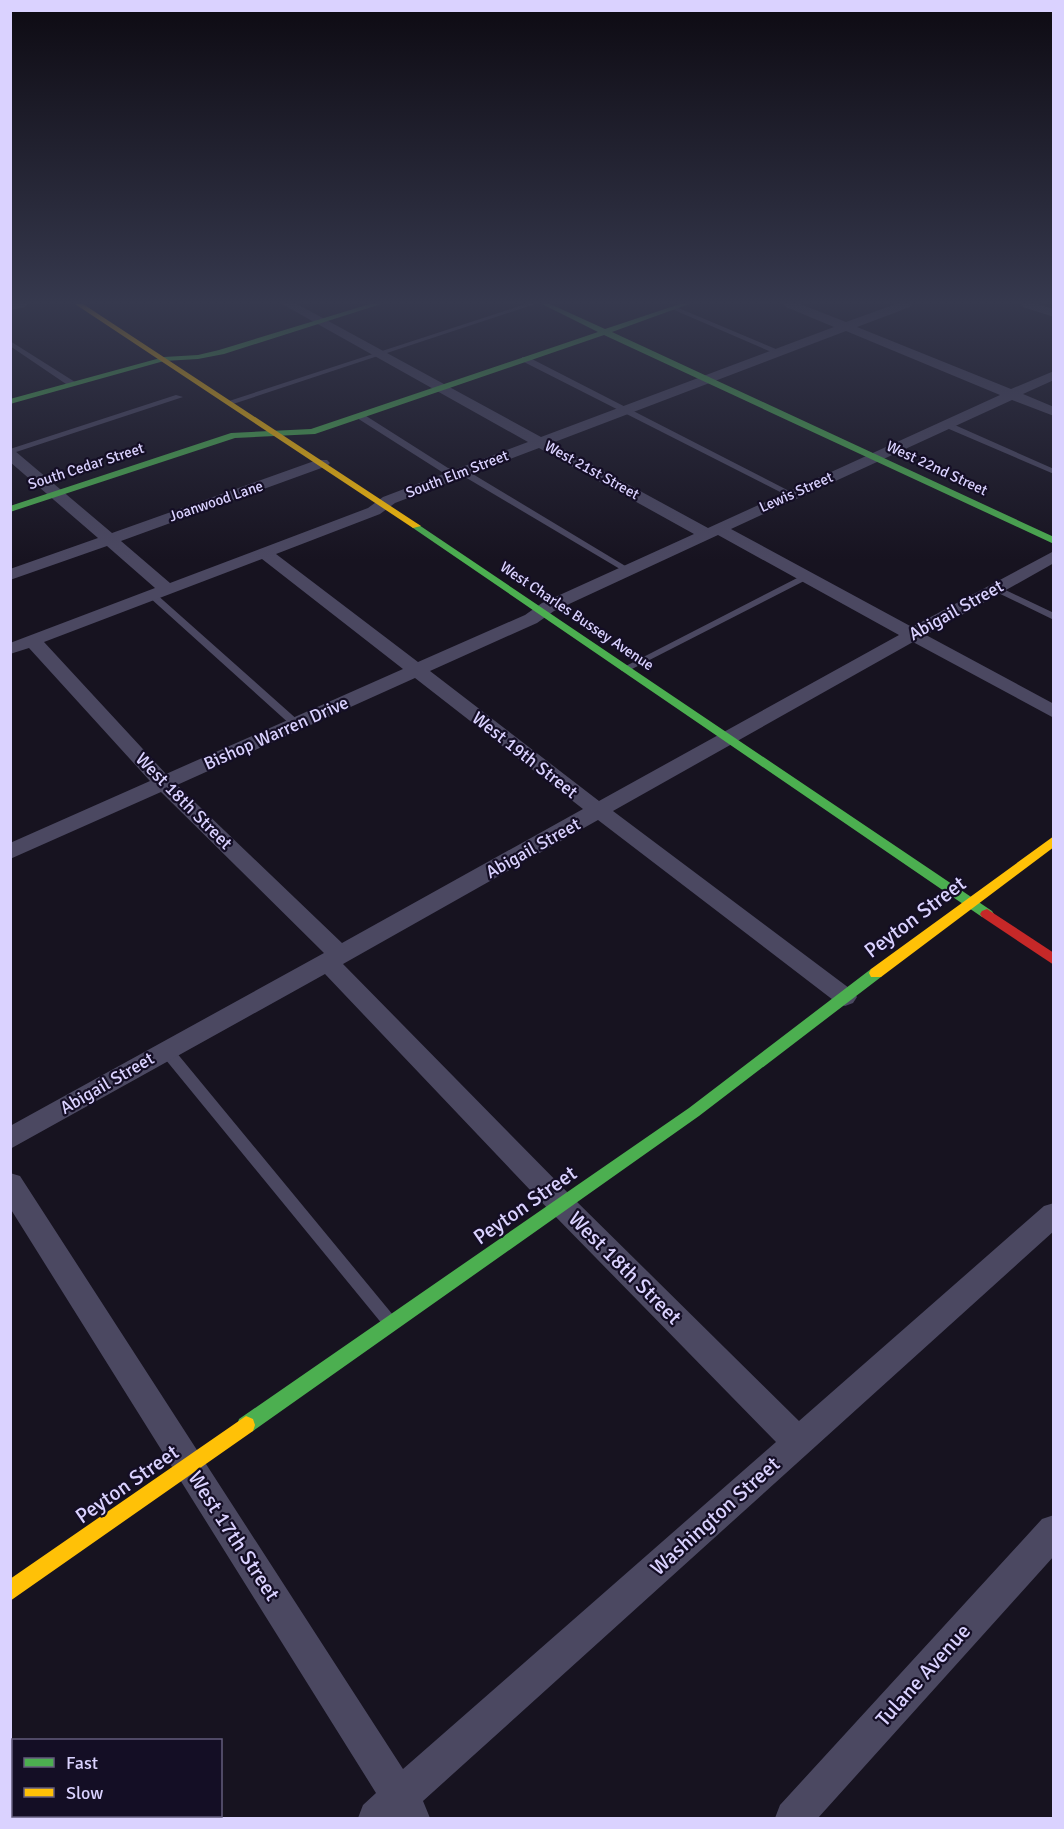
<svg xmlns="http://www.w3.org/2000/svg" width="1064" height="1829" viewBox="0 0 1064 1829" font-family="Signika,sans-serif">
	<rect width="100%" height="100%" fill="#171320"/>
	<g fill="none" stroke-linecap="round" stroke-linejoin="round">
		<path fill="#4b4861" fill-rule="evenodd" d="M526,304H535L233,404L226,402Z
			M672,307H676L783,352L776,354L672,309Z
			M10,341L75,382L76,384L69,386L10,346Z
			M522,357H528L795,494L788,496L522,361Z
			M176,395L183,397L10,454V449Z
			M357,414H363L448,468L471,473L632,570L631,572H625L465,477L442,472L357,418Z
			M942,422H948L1054,469V474L942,426Z
			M805,574L810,577L808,579L628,671H622L620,669Z
			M995,585L1054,613V620L992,590L990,588Z
			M152,592L155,593L300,722L301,724L300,726H292L149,597V593Z
			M166,1045L171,1046L393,1315L396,1320L393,1325L388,1327L383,1325L161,1054L159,1050L161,1046Z
			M10,1740L14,1741V1764L10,1763Z
			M33,1816H53L54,1818H34Z"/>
		<path fill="#4b4861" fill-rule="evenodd" d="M10,304H27L25,307L10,310Z
			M282,304H297L541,437L834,327L786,307L784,304H800L846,322L896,304H912L910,307L857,327L1011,389L1054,371V380L1023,394L1054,407V416L1012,400L731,529L912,627L1054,551V563L926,635L1054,704V718L913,642L613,811L853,991L857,997L853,1003L845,1006L837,1003L598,820L343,964L572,1197L799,1421L1044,1206L1054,1203V1231L423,1801L430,1818H358L363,1805L376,1793L10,1208V1173L20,1176L403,1769L776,1442L552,1213L325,974L10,1149V1126L324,953L161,792L10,859V843L150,781L29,648L10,654V643L155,588L107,546L10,580V569L98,538L10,462V450L15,451L112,533L317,460H327L330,463L327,466L121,541L170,583L368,508L383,497L528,442ZM846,331L1000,395L708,528L552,443ZM539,448L694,534L542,603L525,615L418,662L276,554L380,514L395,503ZM718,535L899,635L599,801L430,671L537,623L554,611ZM262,559L403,669L166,774L44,642ZM415,678L583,809L342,943L177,785Z
			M1021,304H1038L1054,309V317L1023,307Z
			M1054,1515V1556L818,1818H775L780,1805L1042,1519Z"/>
		<path fill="#4caf50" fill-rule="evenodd" d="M370,304H381L224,354L198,359L164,361L10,404V399L164,357L198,355L219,350Z
			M542,304H550L605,329L680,304H689L612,332L1054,537V544L604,335L315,434L235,438L10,512V506L231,433L311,429L598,332Z
			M416,523L992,911L994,914L992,917H982L413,528L411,526Z
			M876,968L881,969L883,973L881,977L699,1116L253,1431L246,1434L239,1431L237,1425L239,1419L689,1108L871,969Z"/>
		<path fill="#ffc107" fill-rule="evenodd" d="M75,304H83L421,526L413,528Z
			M1054,836V847L881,977H871L869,973L871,969Z
			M246,1416L253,1419L255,1425L253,1431L10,1601V1579Z"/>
		<path fill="#c62828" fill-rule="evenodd" d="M987,909L1054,953V965L982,917L980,914L982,911Z"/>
	</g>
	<linearGradient id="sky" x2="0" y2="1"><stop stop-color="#0d0a12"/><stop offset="0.54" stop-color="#36394e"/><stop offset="1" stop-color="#36394e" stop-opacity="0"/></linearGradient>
	<rect width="1064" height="560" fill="url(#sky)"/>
	<g text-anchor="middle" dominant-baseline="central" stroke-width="4.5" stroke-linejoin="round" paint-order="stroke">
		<g font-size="15" fill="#dad2ff" stroke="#140e25">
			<text transform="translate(86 466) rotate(-18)">South Cedar Street</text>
			<text transform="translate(937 468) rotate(25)">West 22nd Street</text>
			<text transform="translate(592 470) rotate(29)">West 21st Street</text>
			<text transform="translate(457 474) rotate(-21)">South Elm Street</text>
			<text transform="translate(796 492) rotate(-24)">Lewis Street</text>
			<text transform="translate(216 501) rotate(-19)">Joanwood Lane</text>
			<text transform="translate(577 616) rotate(34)">West Charles Bussey Avenue</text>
		</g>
		<g font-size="18" fill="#dad2ff" stroke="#140e25">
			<text transform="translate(956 610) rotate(-29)">Abigail Street</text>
			<text transform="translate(276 733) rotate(-24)">Bishop Warren Drive</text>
			<text transform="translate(525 755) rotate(38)">West 19th Street</text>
			<text transform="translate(184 801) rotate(45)">West 18th Street</text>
			<text transform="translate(533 848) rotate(-29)">Abigail Street</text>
			<text transform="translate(107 1083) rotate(-30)">Abigail Street</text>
		</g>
		<g font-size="21" fill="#dad2ff" stroke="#140e25">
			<text transform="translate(915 917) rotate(-37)">Peyton Street</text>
			<text transform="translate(525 1205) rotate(-35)">Peyton Street</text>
			<text transform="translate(625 1268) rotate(45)">West 18th Street</text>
			<text transform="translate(127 1484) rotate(-35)">Peyton Street</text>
			<text transform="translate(715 1516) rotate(-42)">Washington Street</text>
			<text transform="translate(234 1536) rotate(57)">West 17th Street</text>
			<text transform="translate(923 1675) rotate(-48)">Tulane Avenue</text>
		</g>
	</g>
	<rect width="1064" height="1829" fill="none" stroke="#dad2ff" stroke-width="24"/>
	<rect x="12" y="1739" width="210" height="78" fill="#140e25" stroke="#635c7c" stroke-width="1.5"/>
	<rect x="24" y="1758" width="30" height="9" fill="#4caf50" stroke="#635c7c" stroke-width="1.5"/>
	<text x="66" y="1769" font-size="18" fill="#dad2ff">Fast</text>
	<rect x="24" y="1788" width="30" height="9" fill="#ffc107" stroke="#635c7c" stroke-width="1.5"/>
	<text x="66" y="1799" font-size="18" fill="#dad2ff">Slow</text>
</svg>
